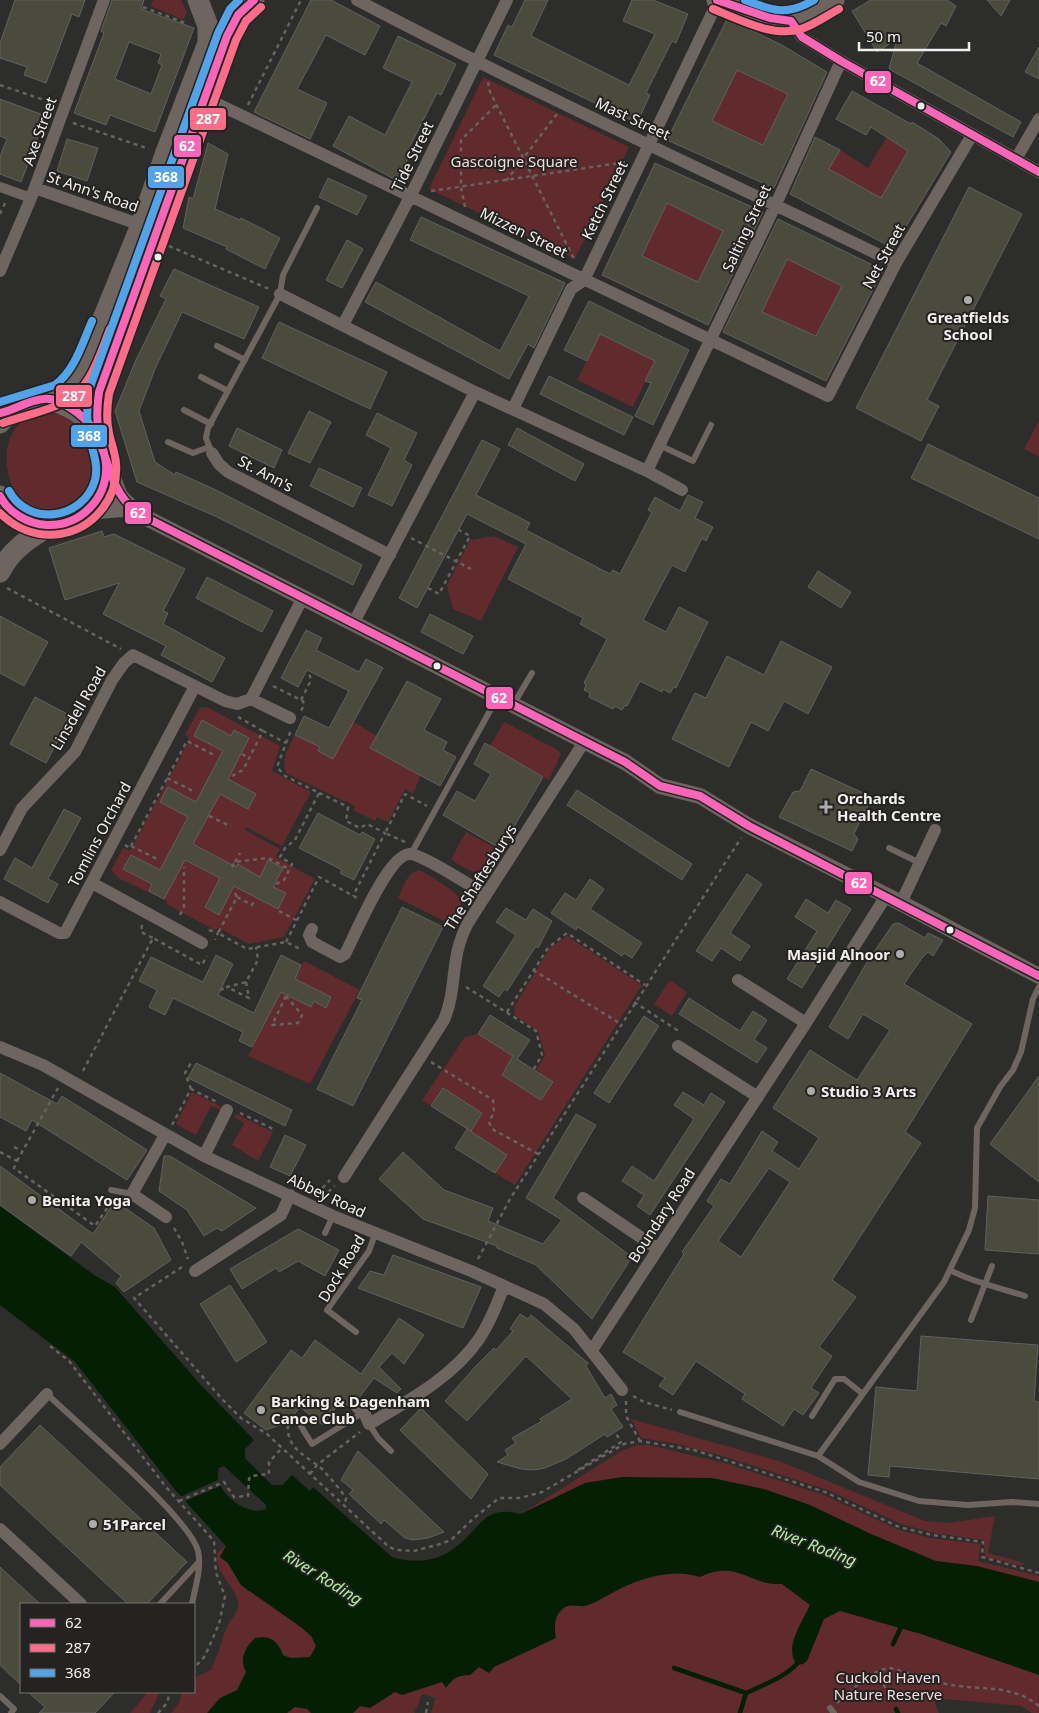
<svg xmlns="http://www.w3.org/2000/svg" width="1039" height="1713" viewBox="0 0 1039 1713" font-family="'Noto Sans',sans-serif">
	<rect width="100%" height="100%" fill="#2d2d2c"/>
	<path fill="#612a2d" d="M153,0H181L187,12L183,20L151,6Z
		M737,70L788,94L763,145L712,121Z
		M483,77L629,147L575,259L429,189Z
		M887,137L910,148L881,198L829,169L840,150L868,168Z
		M667,203L723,231L698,282L642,256Z
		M787,259L842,286L816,336L762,312Z
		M600,334L655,361L633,407L577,380Z
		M39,412C100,408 120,503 52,511C37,513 26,507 16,495C0,463 2,425 39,412Z
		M1039,421V457L1024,449Z
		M494,536L518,547L481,621L453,609L447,585L470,540Z
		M207,707L280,746L272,771L311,792L282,846L246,827L245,830L280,849L276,857L315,879L284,937L249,944L219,928L214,930L167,904V901L118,878L111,870L123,848L130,851L188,743V736L185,734L200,708Z
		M352,721L377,736L421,775L413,794L405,789L388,822L377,817L375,821L353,810L355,806L287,774C279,761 289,747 295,735L320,747L318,752L333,759Z
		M504,722L556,749L561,754L549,780L490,746Z
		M466,832L503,852C491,880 473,876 451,859Z
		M420,870C438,882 484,901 450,924L398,898C403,888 407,872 420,870Z
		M567,936L642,985L515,1185L495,1173L506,1155L422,1100L465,1037L478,1034L513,1056L502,1075L541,1100L553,1082L536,1070L545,1056L538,1031L515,1016L514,1007L550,948Z
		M304,961L360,990L310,1084L248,1056L281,992L311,1007L319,991L295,979Z
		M670,980L687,992L672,1016L654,1004Z
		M192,1092L222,1107L221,1110L211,1106L196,1135L176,1124Z
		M236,1114L273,1132L258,1161L232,1145L244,1123L234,1117Z
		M631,1419L779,1461L925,1521L949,1523L995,1516L988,1553L1024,1563L1022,1566L985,1557L984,1540L934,1533L901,1524L830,1491L726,1457L677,1444L641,1438Z
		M637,1445H649L728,1464L824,1495L899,1530L931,1538L981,1544L978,1561L1039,1576V1604L835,1529L507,1612L392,1557C414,1564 438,1562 457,1546C481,1528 483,1504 521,1514L623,1450Z
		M226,1546L220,1557L228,1563L241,1585L248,1591L557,1616L564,1608L570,1605L585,1606L629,1584L657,1576L683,1572L714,1561L1039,1651V1713H1032L1021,1706L933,1698L939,1713H431L435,1698L422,1694L417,1708L414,1710L415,1713H171L180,1701L181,1692H194V1678L211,1670C219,1655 221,1638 229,1623C233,1616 239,1612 238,1602C234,1585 214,1572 217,1553Z
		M148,1692H160L150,1713H130Z"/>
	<path fill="#041f04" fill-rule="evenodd" d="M0,1206L94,1275L115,1287L200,1384L254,1440L245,1449V1458L272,1485H282L292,1475L310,1491L313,1487L392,1557C414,1564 438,1562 457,1546C481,1528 483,1504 521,1514L585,1483L622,1477L712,1478L764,1489L810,1505L871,1534L936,1561L977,1566L1039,1582V1675L921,1634L840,1611L824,1619L807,1661L803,1664L797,1665C783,1648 803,1621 810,1605L782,1584C749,1586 738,1559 700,1577C670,1568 639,1578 612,1593C604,1597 593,1605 584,1606C576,1607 569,1603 562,1609C554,1617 554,1627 556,1638L494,1667L489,1673L479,1667L470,1675C458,1675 453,1678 446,1688L442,1682L402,1695L395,1692L370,1708L360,1706L353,1713H311L307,1709L295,1707L287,1713H207L220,1698L237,1690L246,1672C239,1660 245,1647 255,1638C271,1635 278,1641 283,1655L291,1658L310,1657L316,1646L311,1636L302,1628L241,1585L228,1563L220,1557L226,1546L176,1491L75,1362L0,1305ZM224,1466L266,1505V1509C246,1518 211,1489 219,1468Z"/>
	<path fill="#2d2d2c" d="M220,1479L223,1485L183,1502L180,1497Z"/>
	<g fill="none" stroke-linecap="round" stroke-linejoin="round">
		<path stroke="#041f04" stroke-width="4.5" d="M893,1644L902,1625
			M674,1668L746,1693C761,1686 793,1674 800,1659
			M896,1709L898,1713
			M740,1713L746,1693"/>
	</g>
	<path fill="#4a4a3d" stroke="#616160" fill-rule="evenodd" d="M15,0H85L79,17L72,14L46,83L24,75L27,67L0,58V43Z
		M112,0H144L141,9L194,28L155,132L110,115L106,125L74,113L104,33L101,31ZM129,42L161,54L158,63L162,65L151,94L115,79Z
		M311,0H331L380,26L365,55L326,35L297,89L327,103L310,139L254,112Z
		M525,0H548L531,36L629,85L655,34L623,21L632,0H653L688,14L676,43L672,41L646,93L650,95L637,123L494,55L508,25L512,27Z
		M871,0H947L956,6L946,26L941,23L917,63L1021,122L1013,137L889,69L897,39L877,52L852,11Z
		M987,0H1010L1001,16Z
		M727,19L780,44L827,72L774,188L667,140ZM737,70L788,94L763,145L712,121Z
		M398,36L456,64L441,95L437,93L409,148L413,150L396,180L333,146L349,116L385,135L412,82L383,68Z
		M1039,47V79L1025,72Z
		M852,91L911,124L912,122L939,139L951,152L893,248L790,194L815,137L840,150L829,169L881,198L908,151L871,127L866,135L836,119Z
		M0,99L46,116L21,182L0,174V156L7,139L0,136Z
		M67,139L98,148L87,181L57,171Z
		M208,143L228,154L215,209L240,220L241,218L280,238L265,269L226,249L227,247L183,228L189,197L193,199Z
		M655,163L763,212L708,325L602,275ZM667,203L723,231L698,282L642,256Z
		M328,178L367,196L357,215L319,197Z
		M969,187L1022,214L927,400L939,406L921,441L856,408Z
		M421,217L565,283L534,348L528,344L509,379L365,302L376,282L500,351L529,296L410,240Z
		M778,219L883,270L826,381L723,332ZM787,259L842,286L816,336L762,312Z
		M347,240L363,249L342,288L326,280Z
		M174,269L259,307L244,339L182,312L155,369L139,411L155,462L175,475L176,472L216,490L362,565L353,585L217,517L137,482L115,411L136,360L166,299L160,296Z
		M589,301L689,350L653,425L635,416L651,383L645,381L655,361L600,334L587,361L564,350Z
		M279,322L387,372L370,409L262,358Z
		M549,376L633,417L624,435L540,394Z
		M309,411L331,422L310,463L288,453Z
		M377,413L417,433L404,460L412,465L392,506L368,495L391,448L366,435Z
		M237,428L282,450L274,468L229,446Z
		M517,428L584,464L575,481L508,445Z
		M482,440L500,449L476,495L530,523L526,530L610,574L613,570L620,574L652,512L648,510L655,497L680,511L688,495L703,502L695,518L713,527L706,541L702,538L685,572L672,565L643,620L666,632L679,607L708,622L676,688L674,687L670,693L663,689L662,692L640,681L627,706L625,705L622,710L615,706L613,709L589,697L590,693L584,690L586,685L584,683L607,639L580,624L583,618L508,579L526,544L467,514L417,608L399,598Z
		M928,444L1039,498V539L911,478Z
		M319,468L362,488L353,507L310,486Z
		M102,531L104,537L114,534L185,569L163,611L168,613L163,624L225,658L212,682L161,655L166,646L103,614L119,583L65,600L49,548Z
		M818,571L851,592L841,608L808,587Z
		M207,577L273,611L262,632L196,598Z
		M430,614L473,636L463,654L421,632Z
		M0,616L48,642L24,686L0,673Z
		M306,630L322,638L316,650L359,672L366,659L383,668L333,759L318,751L320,747L295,735L304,716L329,728L349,691L307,670L298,687L281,678Z
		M781,641L832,667L808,714L784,701L768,731L751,722L729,767L672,739L695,693L706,698L727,656L764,675Z
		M407,681L441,699L424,730L447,742L443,750L456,757L440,786L370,748Z
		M35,697L71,716L46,763L10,744Z
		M202,720L231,736L234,730L249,738L228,779L256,794L248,809L220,794L193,844L236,867L238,864L260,877L268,860L283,868L273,887L286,893L278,909L234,886L219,915L205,907L220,878L185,860L164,899L149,891L152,884L123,869L131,855L160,870L188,817L160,802L168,787L196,802L208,779L223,751L194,736Z
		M485,743L543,777L501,849L443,815L457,791L475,801L491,774L474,764Z
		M811,769L872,797L854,834L858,839L852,851L779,817L793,792L800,791Z
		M577,790L692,864L682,880L567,805Z
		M64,809L81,818L48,879L58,884L48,903L4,879L15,858L32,868Z
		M318,813L360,835L362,832L375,839L354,880L340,873L342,870L299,848Z
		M747,874L762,884L730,933L750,946L740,961L721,948L712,961L696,951Z
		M590,879L604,889L590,909L642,943L632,958L624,953L622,956L578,927L576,930L551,913L565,893L576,900Z
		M806,899L828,913L836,900L851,909L802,988L787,979L817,931L795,917Z
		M402,907L443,927L353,1106L317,1089L362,1000L357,998Z
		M506,908L526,920L533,909L552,921L538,948L536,946L507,991L504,989L499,997L483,986L516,935L496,922Z
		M899,923L925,938L928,933L943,940L933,956L928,952L922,958L904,984L972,1024L905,1132L921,1143L832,1280L856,1297L819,1347L832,1356L811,1388L819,1393L803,1415L794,1409L783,1426L742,1399L745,1394L696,1361L673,1395L659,1386L665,1378L623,1352L684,1254L682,1252L714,1206L707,1201L721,1179L730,1184L762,1131L778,1142L772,1151L799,1169L819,1138L773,1108L810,1050L857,1080L890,1030L863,1014L848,1039L829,1027L866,964L893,924ZM769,1168L790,1182L741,1257L718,1241Z
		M216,955L233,964L218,995L254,1013L281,955L301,965L295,979L331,997L326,1008L314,1001L311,1007L281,992L252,1047L239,1041L243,1032L173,998L165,1015L149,1007L157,990L139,981L151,957L203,982Z
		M689,998L740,1031L753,1011L767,1020L754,1040L767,1048L757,1063L679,1014Z
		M490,1015L530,1040L517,1059L553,1082L541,1100L502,1075L513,1056L478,1034Z
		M644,1016L659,1026L609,1103L594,1093Z
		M196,1063L292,1110L285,1126L188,1078Z
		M0,1073L57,1104L62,1096L147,1150L127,1180L32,1120L26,1131L0,1117Z
		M1039,1076V1182L990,1144Z
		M443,1088L482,1113L471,1131L431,1106Z
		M683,1092L704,1105L711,1093L725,1102L650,1215L637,1206L644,1195L622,1181L632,1166L654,1181L694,1119L674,1105Z
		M576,1114L596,1125L553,1198L632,1257L592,1319L536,1265L497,1248V1246L423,1219L379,1179L403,1152L444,1190L493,1208L488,1221L543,1244L562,1220L526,1198Z
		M467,1129L507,1155L495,1173L455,1148Z
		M285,1135L306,1145L290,1176L270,1167Z
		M164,1156H170L256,1208L222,1231L217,1228L204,1236L187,1210L159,1191Z
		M0,1166L93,1234L115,1201L154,1228L171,1260L124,1292L116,1283L121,1276L81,1242L71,1256L0,1205Z
		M988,1196L1039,1200V1254L985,1250Z
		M298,1229L339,1250L325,1276L298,1261L279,1272L276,1268L242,1289L230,1269Z
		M393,1255L481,1287L463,1328L358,1288L370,1271L384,1275Z
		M230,1285L267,1342L236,1362L200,1304Z
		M520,1314L528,1319L531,1315L588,1363L586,1366L605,1398L611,1394L617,1405L611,1409L623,1427L607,1437L605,1434L566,1459L545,1468L534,1470L521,1469L497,1462L508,1455L505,1450L516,1443L512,1438L542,1421L540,1419L572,1399L526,1356L467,1421L445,1401L476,1366L494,1348L496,1350L513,1331L510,1329Z
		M399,1318L424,1335L404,1364L392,1353L379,1367L401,1389L397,1393L374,1378L358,1399L353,1400L349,1406L341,1401L323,1425L300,1407L288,1422L266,1430L244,1413L291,1350L302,1358L315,1340L361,1374Z
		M921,1336L1038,1345L1034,1401L1039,1402V1479L890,1466L889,1477L868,1475L876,1387L917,1391Z
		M421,1408L488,1474L471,1499L400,1430Z
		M40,1425L187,1562L147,1604H128L0,1485V1467Z
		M358,1451L409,1499L444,1532L428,1538L413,1540L405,1538L384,1520L381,1524L349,1494L353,1490L341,1480Z
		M0,1567L40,1604H21V1685L0,1665Z
		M28,1692H115L95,1713H39L45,1707Z"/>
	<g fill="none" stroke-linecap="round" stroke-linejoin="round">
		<path stroke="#686360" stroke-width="2.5" stroke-dasharray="4 4" stroke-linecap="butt" d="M143,7L188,24
			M488,82L490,92L574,259
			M0,85L53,103
			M248,105L301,0
			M73,123L149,149
			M506,181L557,114
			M431,191L626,162
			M465,207L461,187V140L496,105
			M0,214L5,203H6
			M169,246L269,289
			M411,538L471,569
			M7,588L121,649
			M428,588L439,594L470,536L459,530
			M273,686L303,701L304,705L301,711
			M301,700L311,680L309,673
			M238,717L263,731
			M242,754L249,758
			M232,776L243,770L263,731L286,743
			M167,778L195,792
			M319,793L348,807L346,821L360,828L367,824L385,833L353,896
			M209,816L228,825
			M405,842L385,833L405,794L427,806
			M125,845L130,848L131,846L187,741L214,755
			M131,846L159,860
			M235,862L240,853
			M232,867L235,862L268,858L289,869
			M276,884L284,880L292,864L280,857L285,848L295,840L319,793L285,776L277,767L291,730
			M235,893L237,897L218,933L247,949L286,942L300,949
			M237,897L252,905L255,899
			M279,911L296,920
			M180,915L184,907V867
			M142,925L141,932L153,938
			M209,930L218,933L215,940
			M286,942L319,877L359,899
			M533,970L621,1024
			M246,982L249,998L227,987L246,982L258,960L256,947
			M466,987L536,1031L542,1055L534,1069
			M220,990L227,987
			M286,996L302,1015L298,1023L272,1025Z
			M634,1002L677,1030L675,1032
			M507,1012L548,948L567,933L645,985
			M431,1062L493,1100L494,1112L489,1122L492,1129L538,1154
			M83,1071L153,938L202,965L207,956
			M191,1089L185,1073L192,1061
			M240,1113L275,1130
			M172,1125L191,1089L217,1102
			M14,1147L22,1151
			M0,1152L17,1161L14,1168L95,1226L112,1201
			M17,1161L58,1088
			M317,1194L330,1180
			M322,1197L335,1186
			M174,1228L182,1242L188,1259
			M478,1259L510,1199L741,838
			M182,1267L134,1298L222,1399L241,1418L267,1434L389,1547L397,1550L414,1551L444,1543L452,1539L474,1518L499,1498H520L542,1492L624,1444L640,1441L694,1450L825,1492L899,1527L932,1535L983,1542L982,1557L1039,1573
			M50,1346L69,1361L166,1487L214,1541L216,1573L225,1596L219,1624L205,1656L194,1668
			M633,1396L644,1402L672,1410
			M626,1401V1416L640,1441
			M288,1425C286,1450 308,1456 323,1470C331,1479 339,1488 346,1498L345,1505
			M578,1470L621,1442L615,1432
			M310,1474L317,1465L360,1432
			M179,1501L224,1482L234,1497L248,1496L249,1479L251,1476L269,1474V1462L282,1448
			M880,1677L887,1691
			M837,1703C852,1690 870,1670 890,1668C909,1673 927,1680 946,1684C979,1691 1011,1683 1039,1706
			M158,1713L167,1703L170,1692
			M426,1713L428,1702"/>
		<path stroke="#6e6561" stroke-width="6" d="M217,346L245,360
			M201,377L228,391
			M184,410L211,424
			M168,442L193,453L209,447
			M659,445L693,461L711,425
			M212,453L206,438L208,428L280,294L283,275L317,208
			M513,705L532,673
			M889,848L920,863
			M411,854L497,698
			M111,1190L132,1194
			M325,1233L333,1216
			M950,1270C971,1282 1001,1288 1025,1296
			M971,1320L992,1266
			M356,1332L327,1310L369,1251L375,1234
			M47,1394C77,1423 190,1518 198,1551C202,1567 195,1588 192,1604
			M680,1412L818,1456L944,1282L969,1230L975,1208L977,1128L1000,1087L1013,1070L1021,1052L1033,999L1039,987
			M812,1416L835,1379H844L863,1394
			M299,1423L312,1444L364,1412
			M369,1424L378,1438L391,1451
			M818,1456L859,1482L919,1501L968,1505L1012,1502L1039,1504
			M160,1604L198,1563
			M0,1696L14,1709L11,1713
			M830,1708L834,1713"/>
		<path stroke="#6e6561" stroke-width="10" d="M0,187L31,198"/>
		<path stroke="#6e6561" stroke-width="12" d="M357,0C534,93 716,176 896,263
			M791,21L802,37L841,61L1039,172
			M205,98L828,396L896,263L972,135
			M1016,159L1039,119
			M35,188L141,225
			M0,271L31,198L104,0
			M280,294L475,392L647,471L682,490
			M343,325L411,195L507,0
			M513,409L571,289L584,280L718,1
			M212,453L219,464L228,472L390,555
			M647,471L776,204L841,61
			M353,624L475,392
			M251,699L290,718
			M0,850L22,808L75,752L112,680L124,663L133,655L225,701L237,704L251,699L303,597
			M92,883L202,943
			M0,902L59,933H65L195,686
			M901,903L935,830
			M312,929L309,935L312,942L340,957L345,954C355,936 389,851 411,854C425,856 471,886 486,895
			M738,980L806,1023
			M678,1046L758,1097
			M0,1047L43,1065L204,1156L333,1216L471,1271L544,1304L574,1329L622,1390
			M165,1135L132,1194L166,1217
			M204,1156L227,1110
			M344,1177L444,1020C458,987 449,958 468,923L584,742
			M583,1198L658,1249
			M195,1271L281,1215L290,1195
			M592,1350L806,1023L886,896
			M357,1407L364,1412L369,1424C408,1401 453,1377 479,1339C490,1323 497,1304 504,1286
			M0,1444L47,1394
			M0,1529L81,1604"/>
		<path stroke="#6e6561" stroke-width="16" d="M107,463L120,496L137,513
			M87,512L122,509L137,513L625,762L660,786L700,796L749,826L901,903L1039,976"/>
		<path stroke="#6e6561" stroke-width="21" d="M717,0C736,7 773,24 792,21C807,18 821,7 834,0
			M45,399C68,404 84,414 98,432
			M0,423C18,396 48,407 69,388C74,383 78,375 83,368L141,225L166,152L208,43V26L198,0
			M0,496C6,510 24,521 39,524C53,526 68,524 80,517C99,504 110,480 105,456C103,448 99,439 98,430C96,417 97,405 99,392L227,36L238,15L254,0
			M0,572C11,549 30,538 51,525"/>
		<defs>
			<path id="bus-1" d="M717,0L770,18L791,21L802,37L841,61L1039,172
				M0,413C15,410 28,400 44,399C52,398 61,402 69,407C103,427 101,454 116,486C121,497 128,505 137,513L625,762L660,786L700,796L749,826L1039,976
				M0,496C9,513 28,524 47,525C81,526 108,498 106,464C105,453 101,444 99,434C96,420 97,406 99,392L227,36L238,15L254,0"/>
			<path id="bus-2" d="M713,9C739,19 773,38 801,29C814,25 826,16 839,9
				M3,423C22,416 44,412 63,403C90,391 100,354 110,329
				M0,513C16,529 37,537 60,534C94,529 119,497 116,463C115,452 111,443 109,433C106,420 107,407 109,394L236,40L246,21L261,7"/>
			<path id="bus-3" d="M745,0C773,11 787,16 814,0
				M0,402L55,385C75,370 82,344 92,321
				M9,491C29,528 84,519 95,480C99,464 92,451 89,435C86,420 87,405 89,390L218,33L230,9L239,0"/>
		</defs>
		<use href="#bus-1" stroke="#242321" stroke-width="11"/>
		<use href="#bus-2" stroke="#242321" stroke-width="11"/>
		<use href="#bus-3" stroke="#242321" stroke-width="11"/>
		<use href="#bus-1" stroke="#fa66b7" stroke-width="8"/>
		<use href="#bus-2" stroke="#fb6d88" stroke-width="8"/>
		<use href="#bus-3" stroke="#53a3e8" stroke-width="8"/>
	</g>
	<g fill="#f1f0ee" stroke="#242321" stroke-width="2">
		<circle cx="921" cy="106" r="4.5"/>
		<circle cx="158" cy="257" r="4.5"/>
		<circle cx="437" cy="666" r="4.5"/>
		<circle cx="950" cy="930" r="4.5"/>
	</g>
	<g fill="#acacaa" stroke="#242321" stroke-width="2">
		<circle cx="968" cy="300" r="5"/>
		<path d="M823.5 799.5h5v5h5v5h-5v5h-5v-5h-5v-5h5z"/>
		<circle cx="900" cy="954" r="5"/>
		<circle cx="811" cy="1091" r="5"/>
		<circle cx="32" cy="1200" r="5"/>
		<circle cx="261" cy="1410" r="5"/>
		<circle cx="93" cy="1524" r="5"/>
	</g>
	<g text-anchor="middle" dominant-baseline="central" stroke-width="4" stroke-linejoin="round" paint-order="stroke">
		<g font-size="15" fill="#f1f0ee" stroke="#242321">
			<text transform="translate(633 118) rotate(25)">Mast Street</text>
			<text transform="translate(39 131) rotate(-70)">Axe Street</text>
			<text transform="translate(412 156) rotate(-64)">Tide Street</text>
			<text transform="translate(93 191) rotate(19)">St Ann's Road</text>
			<text transform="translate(604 200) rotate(-64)">Ketch Street</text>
			<text transform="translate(746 228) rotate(-65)">Salting Street</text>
			<text transform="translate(524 232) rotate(26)">Mizzen Street</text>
			<text transform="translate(883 256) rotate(-61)">Net Street</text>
			<text transform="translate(266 473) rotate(28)">St. Ann's</text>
			<text transform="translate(78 708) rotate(-60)">Linsdell Road</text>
			<text transform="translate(99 834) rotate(-62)">Tomlins Orchard</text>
			<text transform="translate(480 877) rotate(-58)">The Shaftesburys</text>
			<text transform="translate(327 1195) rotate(25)">Abbey Road</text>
			<text transform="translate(661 1215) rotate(-57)">Boundary Road</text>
			<text transform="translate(341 1268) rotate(-59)">Dock Road</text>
		</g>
		<g font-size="15" fill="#f2dbdb" stroke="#242321">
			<text x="514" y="161">Gascoigne Square</text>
			<text x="888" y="1677">Cuckold Haven<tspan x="888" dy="17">Nature Reserve</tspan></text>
		</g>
		<g font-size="15" font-weight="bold" fill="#f1f0ee" stroke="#242321" text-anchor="start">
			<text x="968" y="317" text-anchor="middle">Greatfields<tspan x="968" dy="17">School</tspan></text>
			<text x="837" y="798">Orchards<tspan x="837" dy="17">Health Centre</tspan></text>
			<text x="890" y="954" text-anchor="end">Masjid Alnoor</text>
			<text x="821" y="1091">Studio 3 Arts</text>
			<text x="42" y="1200">Benita Yoga</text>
			<text x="271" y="1401">Barking &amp; Dagenham<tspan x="271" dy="17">Canoe Club</tspan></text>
			<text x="103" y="1524">51Parcel</text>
		</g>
		<g font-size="16" font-style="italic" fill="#b0f1a2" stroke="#242321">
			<text transform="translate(814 1545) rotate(21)">River Roding</text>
			<text transform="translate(323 1577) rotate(32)">River Roding</text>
		</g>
	</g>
	<g stroke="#242321" stroke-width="2">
		<rect x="864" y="70" width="28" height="24" rx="5" fill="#fa66b7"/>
		<rect x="189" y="107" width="38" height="24" rx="5" fill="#fb6d88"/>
		<rect x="173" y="134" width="29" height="24" rx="5" fill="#fa66b7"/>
		<rect x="147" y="165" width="38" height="24" rx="5" fill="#53a3e8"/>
		<rect x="55" y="384" width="38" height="24" rx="5" fill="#fb6d88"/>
		<rect x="70" y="424" width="38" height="24" rx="5" fill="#53a3e8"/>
		<rect x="124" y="501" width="28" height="24" rx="5" fill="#fa66b7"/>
		<rect x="485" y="686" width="29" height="24" rx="5" fill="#fa66b7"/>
		<rect x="844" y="871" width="29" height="24" rx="5" fill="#fa66b7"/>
	</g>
	<g font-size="14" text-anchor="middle" font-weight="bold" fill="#fff">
		<text x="878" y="86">62</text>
		<text x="208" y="124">287</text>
		<text x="187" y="151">62</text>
		<text x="166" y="182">368</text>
		<text x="74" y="401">287</text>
		<text x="89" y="441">368</text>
		<text x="138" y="518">62</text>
		<text x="499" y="703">62</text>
		<text x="859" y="888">62</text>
	</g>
	<rect x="20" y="1603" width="175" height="90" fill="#242321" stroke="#767573"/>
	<rect x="30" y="1619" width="25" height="8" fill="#fa66b7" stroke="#767573"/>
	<text x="65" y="1628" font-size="15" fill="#f1f0ee">62</text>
	<rect x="30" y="1644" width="25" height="8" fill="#fb6d88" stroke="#767573"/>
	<text x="65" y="1653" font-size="15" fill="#f1f0ee">287</text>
	<rect x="30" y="1669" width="25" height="8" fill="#53a3e8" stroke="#767573"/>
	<text x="65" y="1678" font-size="15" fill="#f1f0ee">368</text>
	<path d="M859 42v8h110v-8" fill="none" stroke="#f1f0ee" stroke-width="2.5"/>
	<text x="866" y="42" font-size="15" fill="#f1f0ee" stroke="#242321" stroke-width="4" paint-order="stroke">50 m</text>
</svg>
